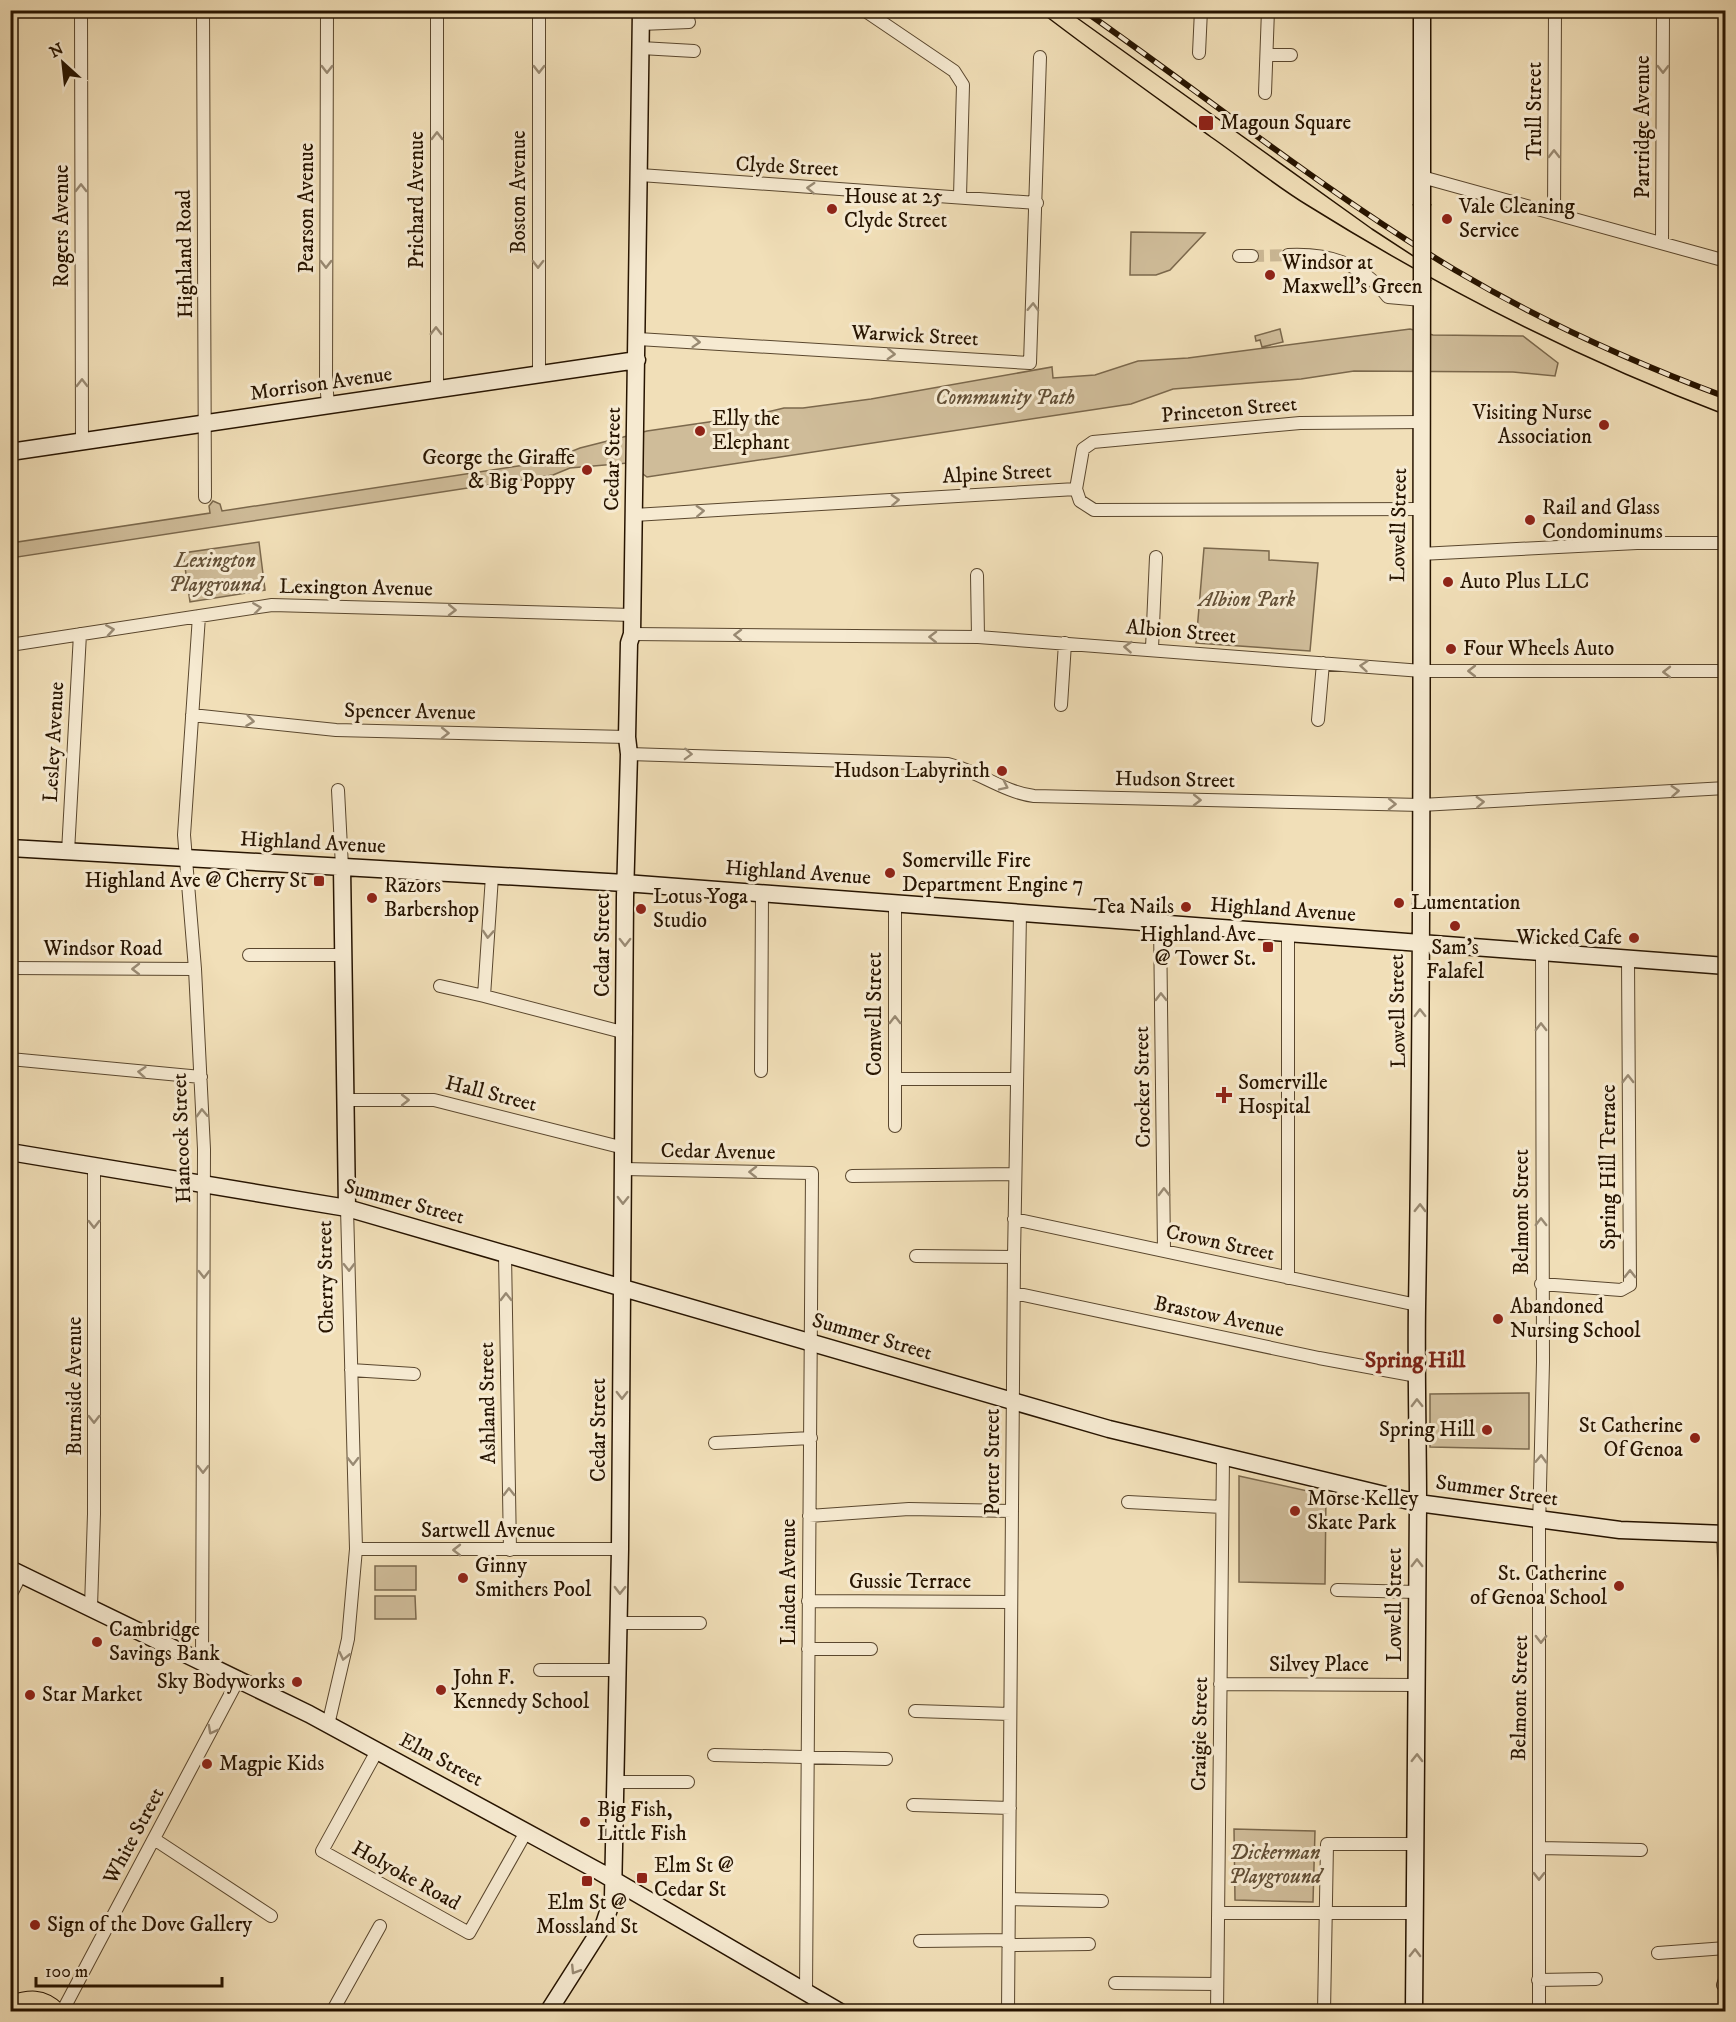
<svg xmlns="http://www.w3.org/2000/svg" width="1736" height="2022" viewBox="0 0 1736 2022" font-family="'IM FELL DW Pica',serif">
	<rect width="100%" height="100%" fill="#f1dfb8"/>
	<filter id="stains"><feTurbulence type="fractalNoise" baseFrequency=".00333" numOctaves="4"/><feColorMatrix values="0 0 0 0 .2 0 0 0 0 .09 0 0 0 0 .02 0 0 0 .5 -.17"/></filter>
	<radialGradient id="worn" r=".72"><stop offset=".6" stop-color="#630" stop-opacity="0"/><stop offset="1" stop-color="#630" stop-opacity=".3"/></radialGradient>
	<path fill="#cfbc99" stroke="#7b684c" stroke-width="1.5" d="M1131,232L1205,233L1170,270L1156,275H1130Z
		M1280,329L1283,342L1262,347L1260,340L1256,341L1255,336Z
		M1410,329L1433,335L1523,336L1558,363L1555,376L1513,372L1354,371L1301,379L1173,389L1131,404L647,477L628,463L570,468L553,475L11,558V543L210,513L209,506L213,501L220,504L222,511L545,462L580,448L647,431L750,416L784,408H803L871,399L1052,367L1053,378L1095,375L1138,361L1188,358Z
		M259,542L265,590L190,602L183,553Z
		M1204,548L1269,551V560L1318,563L1310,651L1196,643Z
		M1529,1393V1449L1430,1447V1394Z
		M1239,1476L1326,1495L1325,1584L1239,1582Z
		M375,1566H416V1590H375Z
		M375,1596H415L416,1619H375Z
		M1234,1829L1315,1831L1313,1902L1235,1900Z"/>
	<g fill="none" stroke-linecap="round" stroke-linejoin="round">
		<path stroke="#c9b693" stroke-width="12" stroke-dasharray="12 6" stroke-linecap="butt" d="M1252,256L1288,255"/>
		<defs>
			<path id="street" d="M81,10L82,442
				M203,10L205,497
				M327,10L326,381L328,405
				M539,10V374
				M864,10L954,71L963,85L960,196
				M641,24L689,22
				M641,48L694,51
				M1199,53L1201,10
				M1267,55H1291
				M1265,93L1268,10
				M640,175L1037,203
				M1422,177L1726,261
				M1554,213L1555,10
				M1662,243L1663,10
				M1288,255C1330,253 1362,264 1388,297L1422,300
				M1239,256H1252
				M638,339L1030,363L1040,57
				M437,390V10
				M1422,422L1300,423L1093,442L1083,449L1076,489L1080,501L1094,510L1423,509
				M634,515L1076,489
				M1420,554L1637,543H1726
				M977,575L978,637
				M199,616L184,835L195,969L204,1149L202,1660
				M632,634L978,637L1422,671H1726
				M10,645L272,605L632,615
				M1152,648L1156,557
				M1061,705L1065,643
				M192,715L336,730L627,737
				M1318,720L1323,663
				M629,754L948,764C978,771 1003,792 1034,796L1421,805L1726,788
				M338,790L342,867
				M68,852L80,634
				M492,876L484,996L626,1033
				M1160,923L1164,1250
				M249,955H344
				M10,968L195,969
				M440,986L484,996
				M10,1059L201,1077
				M761,1071L762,893
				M895,1079H1016
				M347,1100H434L624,1148
				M895,1126V903
				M624,1169L812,1173L806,1991
				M852,1176L1015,1174
				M1014,1219L1417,1305
				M505,1254L510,1550
				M916,1256L1014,1257
				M1288,1278V933
				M1541,1284L1621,1290L1630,1285L1628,959
				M1014,1293L1319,1358L1417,1376
				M351,1370L414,1374
				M715,1443L811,1438
				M1128,1502L1222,1507
				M809,1516L909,1509L1012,1511
				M1723,1534L1726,1606
				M356,1549H620
				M1337,1590L1417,1592
				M10,1596L21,1574
				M808,1601L1011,1602
				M91,1607L94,1514V1166
				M619,1623H700
				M808,1649H871
				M540,1670H617
				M1220,1684L1418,1685
				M915,1711L1010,1714
				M328,1725L348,1639L356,1549L347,1208
				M377,1751L322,1851L469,1933L526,1832
				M714,1755L886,1759
				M614,1782H688
				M913,1805L1010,1808
				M154,1839L271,1916
				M1539,1848L1641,1850
				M1009,1899L1102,1901
				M1218,1913H1415
				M920,1941L1009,1940
				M1008,1945L1089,1944
				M1658,1953L1726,1948
				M1538,1980L1596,1979
				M1115,1983L1217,1984
				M1723,1985L1726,1977
				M62,2012L239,1678
				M332,2012L380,1926
				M1008,2012L1014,1257L1020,913
				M1217,2012L1223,1457
				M1324,2012L1327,1844H1416
				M1539,2012V1529L1543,1362L1542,952"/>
			<path id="secondary" d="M1422,10V204
				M10,452L637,360
				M10,848L625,883L1726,966
				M342,867L347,1208
				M10,1152L347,1208L1109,1429L1418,1503L1620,1530L1726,1534
				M10,1569L309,1714L600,1872L840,2012
				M548,2012L604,1924L613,1897L620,1549L625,897L629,754L627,737L629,643L632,634L641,10
				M1414,2012C1416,1843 1416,1675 1418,1507C1418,1440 1416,1374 1417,1307C1423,965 1421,623 1422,281"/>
			<path id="primary" d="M10,2005C29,1999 42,1997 57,2012"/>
		</defs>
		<use href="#street" stroke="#5a472e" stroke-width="14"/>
		<use href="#secondary" stroke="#271400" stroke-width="19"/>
		<use href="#primary" stroke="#271400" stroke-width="20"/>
		<use href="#street" stroke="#f6ead1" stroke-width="12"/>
		<use href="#secondary" stroke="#f6ead1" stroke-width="16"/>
		<use href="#primary" stroke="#f1dfb8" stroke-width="18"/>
		<path stroke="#271400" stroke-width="1.5" d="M1038,10C1095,54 1153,95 1211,137C1243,159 1274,185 1307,205C1440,288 1580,360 1726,415
			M1066,10L1372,229L1421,261"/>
		<defs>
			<path id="rail" d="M1083,10C1207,97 1325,192 1455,270C1541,321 1632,362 1726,397"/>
		</defs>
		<use href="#rail" stroke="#271400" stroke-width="6"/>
		<use href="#rail" stroke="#f6ead1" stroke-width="4" stroke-dasharray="11" stroke-linecap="butt"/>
		<defs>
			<path id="secondary-bridge" d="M1422,204V281"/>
		</defs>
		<use href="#secondary-bridge" stroke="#271400" stroke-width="19" stroke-linecap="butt"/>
		<use href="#secondary-bridge" stroke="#f6ead1" stroke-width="16"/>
	</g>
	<defs><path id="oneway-chevron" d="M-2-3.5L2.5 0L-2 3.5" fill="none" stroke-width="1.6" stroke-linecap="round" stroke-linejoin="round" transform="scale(1.5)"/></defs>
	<g stroke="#998a73">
		<use href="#oneway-chevron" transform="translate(327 69) rotate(90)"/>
		<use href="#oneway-chevron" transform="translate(539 69) rotate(90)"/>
		<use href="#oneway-chevron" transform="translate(1663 69) rotate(90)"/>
		<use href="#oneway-chevron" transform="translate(437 136) rotate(-90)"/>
		<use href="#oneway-chevron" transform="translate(1554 154) rotate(-90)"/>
		<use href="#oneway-chevron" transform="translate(81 188) rotate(-90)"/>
		<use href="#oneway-chevron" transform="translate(811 188) rotate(-177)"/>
		<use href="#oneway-chevron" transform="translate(326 264) rotate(90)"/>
		<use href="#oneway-chevron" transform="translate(538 264) rotate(90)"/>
		<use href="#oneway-chevron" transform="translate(1033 307) rotate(-88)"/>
		<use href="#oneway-chevron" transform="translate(436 331) rotate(-90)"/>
		<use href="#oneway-chevron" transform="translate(696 342) rotate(4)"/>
		<use href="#oneway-chevron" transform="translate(891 354) rotate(3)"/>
		<use href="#oneway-chevron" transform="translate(82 383) rotate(-90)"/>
		<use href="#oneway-chevron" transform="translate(895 500) rotate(-3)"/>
		<use href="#oneway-chevron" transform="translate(700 511) rotate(-3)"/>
		<use href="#oneway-chevron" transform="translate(257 608) rotate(-8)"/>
		<use href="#oneway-chevron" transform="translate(452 610) rotate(1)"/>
		<use href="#oneway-chevron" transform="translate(110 630) rotate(-9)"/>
		<use href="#oneway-chevron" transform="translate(738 635) rotate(-179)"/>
		<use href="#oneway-chevron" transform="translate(933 637) rotate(-179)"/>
		<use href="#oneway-chevron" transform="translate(1128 647) rotate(-176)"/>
		<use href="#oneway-chevron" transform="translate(1364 666) rotate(-175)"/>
		<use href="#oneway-chevron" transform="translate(1472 671) rotate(-180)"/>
		<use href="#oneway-chevron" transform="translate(1667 672) rotate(180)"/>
		<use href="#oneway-chevron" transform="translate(250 721) rotate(7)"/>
		<use href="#oneway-chevron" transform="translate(445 733) rotate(1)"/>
		<use href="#oneway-chevron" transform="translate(688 754) rotate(2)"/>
		<use href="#oneway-chevron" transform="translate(1004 786) rotate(26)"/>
		<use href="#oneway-chevron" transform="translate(1675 791) rotate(-4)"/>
		<use href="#oneway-chevron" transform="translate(1197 800) rotate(1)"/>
		<use href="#oneway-chevron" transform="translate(1480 802) rotate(-3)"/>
		<use href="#oneway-chevron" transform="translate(1392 804) rotate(1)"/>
		<use href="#oneway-chevron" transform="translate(488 934) rotate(94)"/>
		<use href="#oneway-chevron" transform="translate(625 942) rotate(90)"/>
		<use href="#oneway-chevron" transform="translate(136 969) rotate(-180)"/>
		<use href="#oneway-chevron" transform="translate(1161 997) rotate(-91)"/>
		<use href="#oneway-chevron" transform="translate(1420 1013) rotate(-91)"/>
		<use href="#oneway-chevron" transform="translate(895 1020) rotate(-90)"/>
		<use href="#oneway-chevron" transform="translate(1541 1027) rotate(-90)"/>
		<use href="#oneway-chevron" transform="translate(142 1072) rotate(-175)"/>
		<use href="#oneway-chevron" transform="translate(1628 1079) rotate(-90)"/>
		<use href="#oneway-chevron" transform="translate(405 1100)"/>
		<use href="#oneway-chevron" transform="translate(202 1113) rotate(-92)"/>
		<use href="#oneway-chevron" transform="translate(753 1172) rotate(-179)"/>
		<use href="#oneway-chevron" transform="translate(1164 1192) rotate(-91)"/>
		<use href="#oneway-chevron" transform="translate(623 1200) rotate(91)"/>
		<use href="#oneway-chevron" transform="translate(1420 1208) rotate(-89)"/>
		<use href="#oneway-chevron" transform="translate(1541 1222) rotate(-90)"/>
		<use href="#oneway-chevron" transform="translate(94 1224) rotate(90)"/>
		<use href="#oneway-chevron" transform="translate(349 1267) rotate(89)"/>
		<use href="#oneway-chevron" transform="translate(204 1274) rotate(90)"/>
		<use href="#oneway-chevron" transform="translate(1630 1274) rotate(-90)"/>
		<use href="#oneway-chevron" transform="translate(506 1297) rotate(-91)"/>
		<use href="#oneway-chevron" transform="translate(622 1395) rotate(90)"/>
		<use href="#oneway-chevron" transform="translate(1417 1403) rotate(-91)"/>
		<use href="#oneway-chevron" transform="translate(94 1419) rotate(90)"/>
		<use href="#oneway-chevron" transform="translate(1541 1459) rotate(-88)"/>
		<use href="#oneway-chevron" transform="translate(353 1461) rotate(89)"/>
		<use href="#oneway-chevron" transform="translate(203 1469) rotate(90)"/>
		<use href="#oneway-chevron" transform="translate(509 1492) rotate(-91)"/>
		<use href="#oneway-chevron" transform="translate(457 1550) rotate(-180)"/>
		<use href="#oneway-chevron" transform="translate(1417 1563) rotate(-90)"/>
		<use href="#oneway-chevron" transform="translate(620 1590) rotate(91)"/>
		<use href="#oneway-chevron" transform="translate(1541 1639) rotate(91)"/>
		<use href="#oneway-chevron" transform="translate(344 1656) rotate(103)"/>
		<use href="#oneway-chevron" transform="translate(212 1730) rotate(118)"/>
		<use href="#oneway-chevron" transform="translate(1417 1758) rotate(-89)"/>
		<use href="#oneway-chevron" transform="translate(1539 1876) rotate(90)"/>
		<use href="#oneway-chevron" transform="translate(1415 1953) rotate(-89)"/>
		<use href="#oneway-chevron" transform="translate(575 1970) rotate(122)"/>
	</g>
	<g fill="#8f2418" stroke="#f6ead1" stroke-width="2">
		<rect x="1198" y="115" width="16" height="16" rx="3"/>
		<circle cx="832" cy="209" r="6"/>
		<circle cx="1447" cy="219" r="6"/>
		<circle cx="1270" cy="275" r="6"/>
		<circle cx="1604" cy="425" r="6"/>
		<circle cx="700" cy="431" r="6"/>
		<circle cx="587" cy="470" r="6"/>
		<circle cx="1530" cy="520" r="6"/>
		<circle cx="1448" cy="582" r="6"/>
		<circle cx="1451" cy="649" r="6"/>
		<circle cx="1002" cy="771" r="6"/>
		<circle cx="890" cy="873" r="6"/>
		<rect x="313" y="875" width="12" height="12" rx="3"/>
		<circle cx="372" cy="898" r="6"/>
		<circle cx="1399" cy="903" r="6"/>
		<circle cx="1186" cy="907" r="6"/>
		<circle cx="641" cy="909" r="6"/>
		<circle cx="1455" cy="926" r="6"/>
		<circle cx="1634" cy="938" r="6"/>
		<rect x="1262" y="941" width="12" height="12" rx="3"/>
		<path d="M1221 1086h6v6h6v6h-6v6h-6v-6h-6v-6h6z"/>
		<circle cx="1498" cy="1319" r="6"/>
		<circle cx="1487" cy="1430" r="6"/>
		<circle cx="1695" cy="1438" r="6"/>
		<circle cx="1295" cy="1511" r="6"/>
		<circle cx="463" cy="1578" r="6"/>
		<circle cx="1619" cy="1586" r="6"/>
		<circle cx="97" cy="1642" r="6"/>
		<circle cx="297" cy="1682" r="6"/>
		<circle cx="441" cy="1690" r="6"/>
		<circle cx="30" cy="1695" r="6"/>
		<circle cx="207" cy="1764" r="6"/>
		<circle cx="585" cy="1822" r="6"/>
		<rect x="636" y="1872" width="12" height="12" rx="3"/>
		<rect x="581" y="1875" width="12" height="12" rx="3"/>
		<circle cx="35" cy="1925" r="6"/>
	</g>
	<g text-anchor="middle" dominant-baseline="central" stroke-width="6" stroke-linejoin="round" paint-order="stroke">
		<g font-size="21" fill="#271400" stroke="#f6ead1">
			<text transform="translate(1535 111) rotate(-90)">Trull Street</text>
			<text transform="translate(1643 127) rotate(-90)">Partridge Avenue</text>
			<text transform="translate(787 167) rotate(3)">Clyde Street</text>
			<text transform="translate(519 192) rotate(-90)">Boston Avenue</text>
			<text transform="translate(417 200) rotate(-90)">Prichard Avenue</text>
			<text transform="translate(307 208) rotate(-90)">Pearson Avenue</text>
			<text transform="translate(62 226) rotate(-90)">Rogers Avenue</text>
			<text transform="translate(185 254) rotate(-91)">Highland Road</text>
			<text transform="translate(915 336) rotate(3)">Warwick Street</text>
			<text transform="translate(321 384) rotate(-8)">Morrison Avenue</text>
			<text transform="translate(1229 410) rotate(-5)">Princeton Street</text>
			<text transform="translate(613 459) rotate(-89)">Cedar Street</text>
			<text transform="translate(997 474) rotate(-3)">Alpine Street</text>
			<text transform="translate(1399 525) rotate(-89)">Lowell Street</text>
			<text transform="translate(356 588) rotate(1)">Lexington Avenue</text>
			<text transform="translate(1181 632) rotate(5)">Albion Street</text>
			<text transform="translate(410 712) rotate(1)">Spencer Avenue</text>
			<text transform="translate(54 742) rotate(-87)">Lesley Avenue</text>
			<text transform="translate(1175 780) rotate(1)">Hudson Street</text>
			<text transform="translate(313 843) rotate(3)">Highland Avenue</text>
			<text transform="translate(798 873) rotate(4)">Highland Avenue</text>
			<text transform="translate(1283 910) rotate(4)">Highland Avenue</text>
			<text transform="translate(603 945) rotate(-90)">Cedar Street</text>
			<text x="103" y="949">Windsor Road</text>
			<text transform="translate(1398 1011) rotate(-91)">Lowell Street</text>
			<text transform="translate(875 1014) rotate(-90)">Conwell Street</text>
			<text transform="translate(1143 1087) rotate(-91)">Crocker Street</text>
			<text transform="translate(491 1094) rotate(14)">Hall Street</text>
			<text transform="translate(182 1138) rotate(-92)">Hancock Street</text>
			<text transform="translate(718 1152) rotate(1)">Cedar Avenue</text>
			<text transform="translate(1609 1167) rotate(-90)">Spring Hill Terrace</text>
			<text transform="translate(404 1202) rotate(15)">Summer Street</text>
			<text transform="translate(1522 1212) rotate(-90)">Belmont Street</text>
			<text transform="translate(1220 1243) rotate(12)">Crown Street</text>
			<text transform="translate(326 1277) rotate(-91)">Cherry Street</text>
			<text transform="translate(1219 1317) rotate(12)">Brastow Avenue</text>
			<text transform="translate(872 1337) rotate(16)">Summer Street</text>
			<text transform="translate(75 1386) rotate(-90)">Burnside Avenue</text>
			<text transform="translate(488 1403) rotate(-91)">Ashland Street</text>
			<text transform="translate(599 1430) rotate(-90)">Cedar Street</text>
			<text transform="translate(993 1462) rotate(-90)">Porter Street</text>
			<text transform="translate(1497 1491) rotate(8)">Summer Street</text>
			<text x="488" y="1531">Sartwell Avenue</text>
			<text transform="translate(789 1582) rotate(-90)">Linden Avenue</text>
			<text x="910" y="1582">Gussie Terrace</text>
			<text transform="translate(1395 1605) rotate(-90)">Lowell Street</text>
			<text x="1319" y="1665">Silvey Place</text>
			<text transform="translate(1520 1698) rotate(-89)">Belmont Street</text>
			<text transform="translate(1200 1734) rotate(-89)">Craigie Street</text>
			<text transform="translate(441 1760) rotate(28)">Elm Street</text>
			<text transform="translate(134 1836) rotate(-62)">White Street</text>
			<text transform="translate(406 1876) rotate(29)">Holyoke Road</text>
		</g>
		<g font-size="21" fill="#271400" stroke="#f6ead1" text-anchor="start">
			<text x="1220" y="123">Magoun Square</text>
			<text x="844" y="197">House at 25<tspan x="844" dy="24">Clyde Street</tspan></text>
			<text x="1459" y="207">Vale Cleaning<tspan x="1459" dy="24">Service</tspan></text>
			<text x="1282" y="263">Windsor at<tspan x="1282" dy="24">Maxwell's Green</tspan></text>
			<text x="1592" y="413" text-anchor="end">Visiting Nurse<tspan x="1592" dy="24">Association</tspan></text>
			<text x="712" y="419">Elly the<tspan x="712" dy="24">Elephant</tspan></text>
			<text x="575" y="458" text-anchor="end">George the Giraffe<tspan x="575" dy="24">&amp; Big Poppy</tspan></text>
			<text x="1542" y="508">Rail and Glass<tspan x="1542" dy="24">Condominums</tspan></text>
			<text x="1460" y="582">Auto Plus LLC</text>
			<text x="1463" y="649">Four Wheels Auto</text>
			<text x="990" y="771" text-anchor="end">Hudson Labyrinth</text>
			<text x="902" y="861">Somerville Fire<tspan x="902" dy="24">Department Engine 7</tspan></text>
			<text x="307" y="881" text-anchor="end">Highland Ave @ Cherry St</text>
			<text x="384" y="886">Razors<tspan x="384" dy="24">Barbershop</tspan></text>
			<text x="653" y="897">Lotus Yoga<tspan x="653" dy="24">Studio</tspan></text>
			<text x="1411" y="903">Lumentation</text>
			<text x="1174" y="907" text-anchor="end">Tea Nails</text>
			<text x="1256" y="935" text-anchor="end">Highland Ave<tspan x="1256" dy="24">@ Tower St.</tspan></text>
			<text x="1622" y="938" text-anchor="end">Wicked Cafe</text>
			<text x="1455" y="948" text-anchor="middle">Sam's<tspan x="1455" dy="24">Falafel</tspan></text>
			<text x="1238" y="1083">Somerville<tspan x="1238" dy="24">Hospital</tspan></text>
			<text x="1510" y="1307">Abandoned<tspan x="1510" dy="24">Nursing School</tspan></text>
			<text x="1683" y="1426" text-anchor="end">St Catherine<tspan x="1683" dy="24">Of Genoa</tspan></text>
			<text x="1475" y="1430" text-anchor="end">Spring Hill</text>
			<text x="1307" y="1499">Morse Kelley<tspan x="1307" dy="24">Skate Park</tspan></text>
			<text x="475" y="1566">Ginny<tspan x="475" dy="24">Smithers Pool</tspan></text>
			<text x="1607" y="1574" text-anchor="end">St. Catherine<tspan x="1607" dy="24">of Genoa School</tspan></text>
			<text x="109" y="1630">Cambridge<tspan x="109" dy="24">Savings Bank</tspan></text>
			<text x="453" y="1678">John F.<tspan x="453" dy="24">Kennedy School</tspan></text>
			<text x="285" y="1682" text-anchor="end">Sky Bodyworks</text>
			<text x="42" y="1695">Star Market</text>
			<text x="219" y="1764">Magpie Kids</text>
			<text x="597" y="1810">Big Fish,<tspan x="597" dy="24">Little Fish</tspan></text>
			<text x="654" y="1866">Elm St @<tspan x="654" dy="24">Cedar St</tspan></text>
			<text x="587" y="1903" text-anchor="middle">Elm St @<tspan x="587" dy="24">Mossland St</tspan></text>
			<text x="47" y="1925">Sign of the Dove Gallery</text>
		</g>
		<g font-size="21" font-style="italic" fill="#624f36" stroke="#f6ead1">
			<text x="1005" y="398">Community Path</text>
			<text x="215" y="561">Lexington<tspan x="215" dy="24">Playground</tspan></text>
			<text x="1247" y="600">Albion Park</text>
			<text x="1275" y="1853">Dickerman<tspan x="1275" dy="24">Playground</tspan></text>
		</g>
		<g font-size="22" font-weight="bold" fill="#7a1f14" stroke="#f6ead1">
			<text x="1415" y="1360">Spring Hill</text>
		</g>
	</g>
	<rect width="1736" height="2022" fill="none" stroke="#f1dfb8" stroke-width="36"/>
	<rect x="12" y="12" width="1712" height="1998" fill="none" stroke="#271400" stroke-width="3"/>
	<rect x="18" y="18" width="1700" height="1986" fill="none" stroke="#271400" stroke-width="1.5"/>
	<g transform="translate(63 63) rotate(333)" stroke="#f6ead1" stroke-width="4.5" paint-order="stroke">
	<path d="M0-4.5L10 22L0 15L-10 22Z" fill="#271400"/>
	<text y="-9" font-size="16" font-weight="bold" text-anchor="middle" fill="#271400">N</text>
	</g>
	<path d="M36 1977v9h186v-9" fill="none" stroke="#271400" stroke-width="3"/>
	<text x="45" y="1977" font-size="18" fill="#271400" stroke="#f6ead1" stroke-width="4.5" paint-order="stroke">100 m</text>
	<rect width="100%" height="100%" filter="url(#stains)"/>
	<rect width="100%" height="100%" fill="url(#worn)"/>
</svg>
